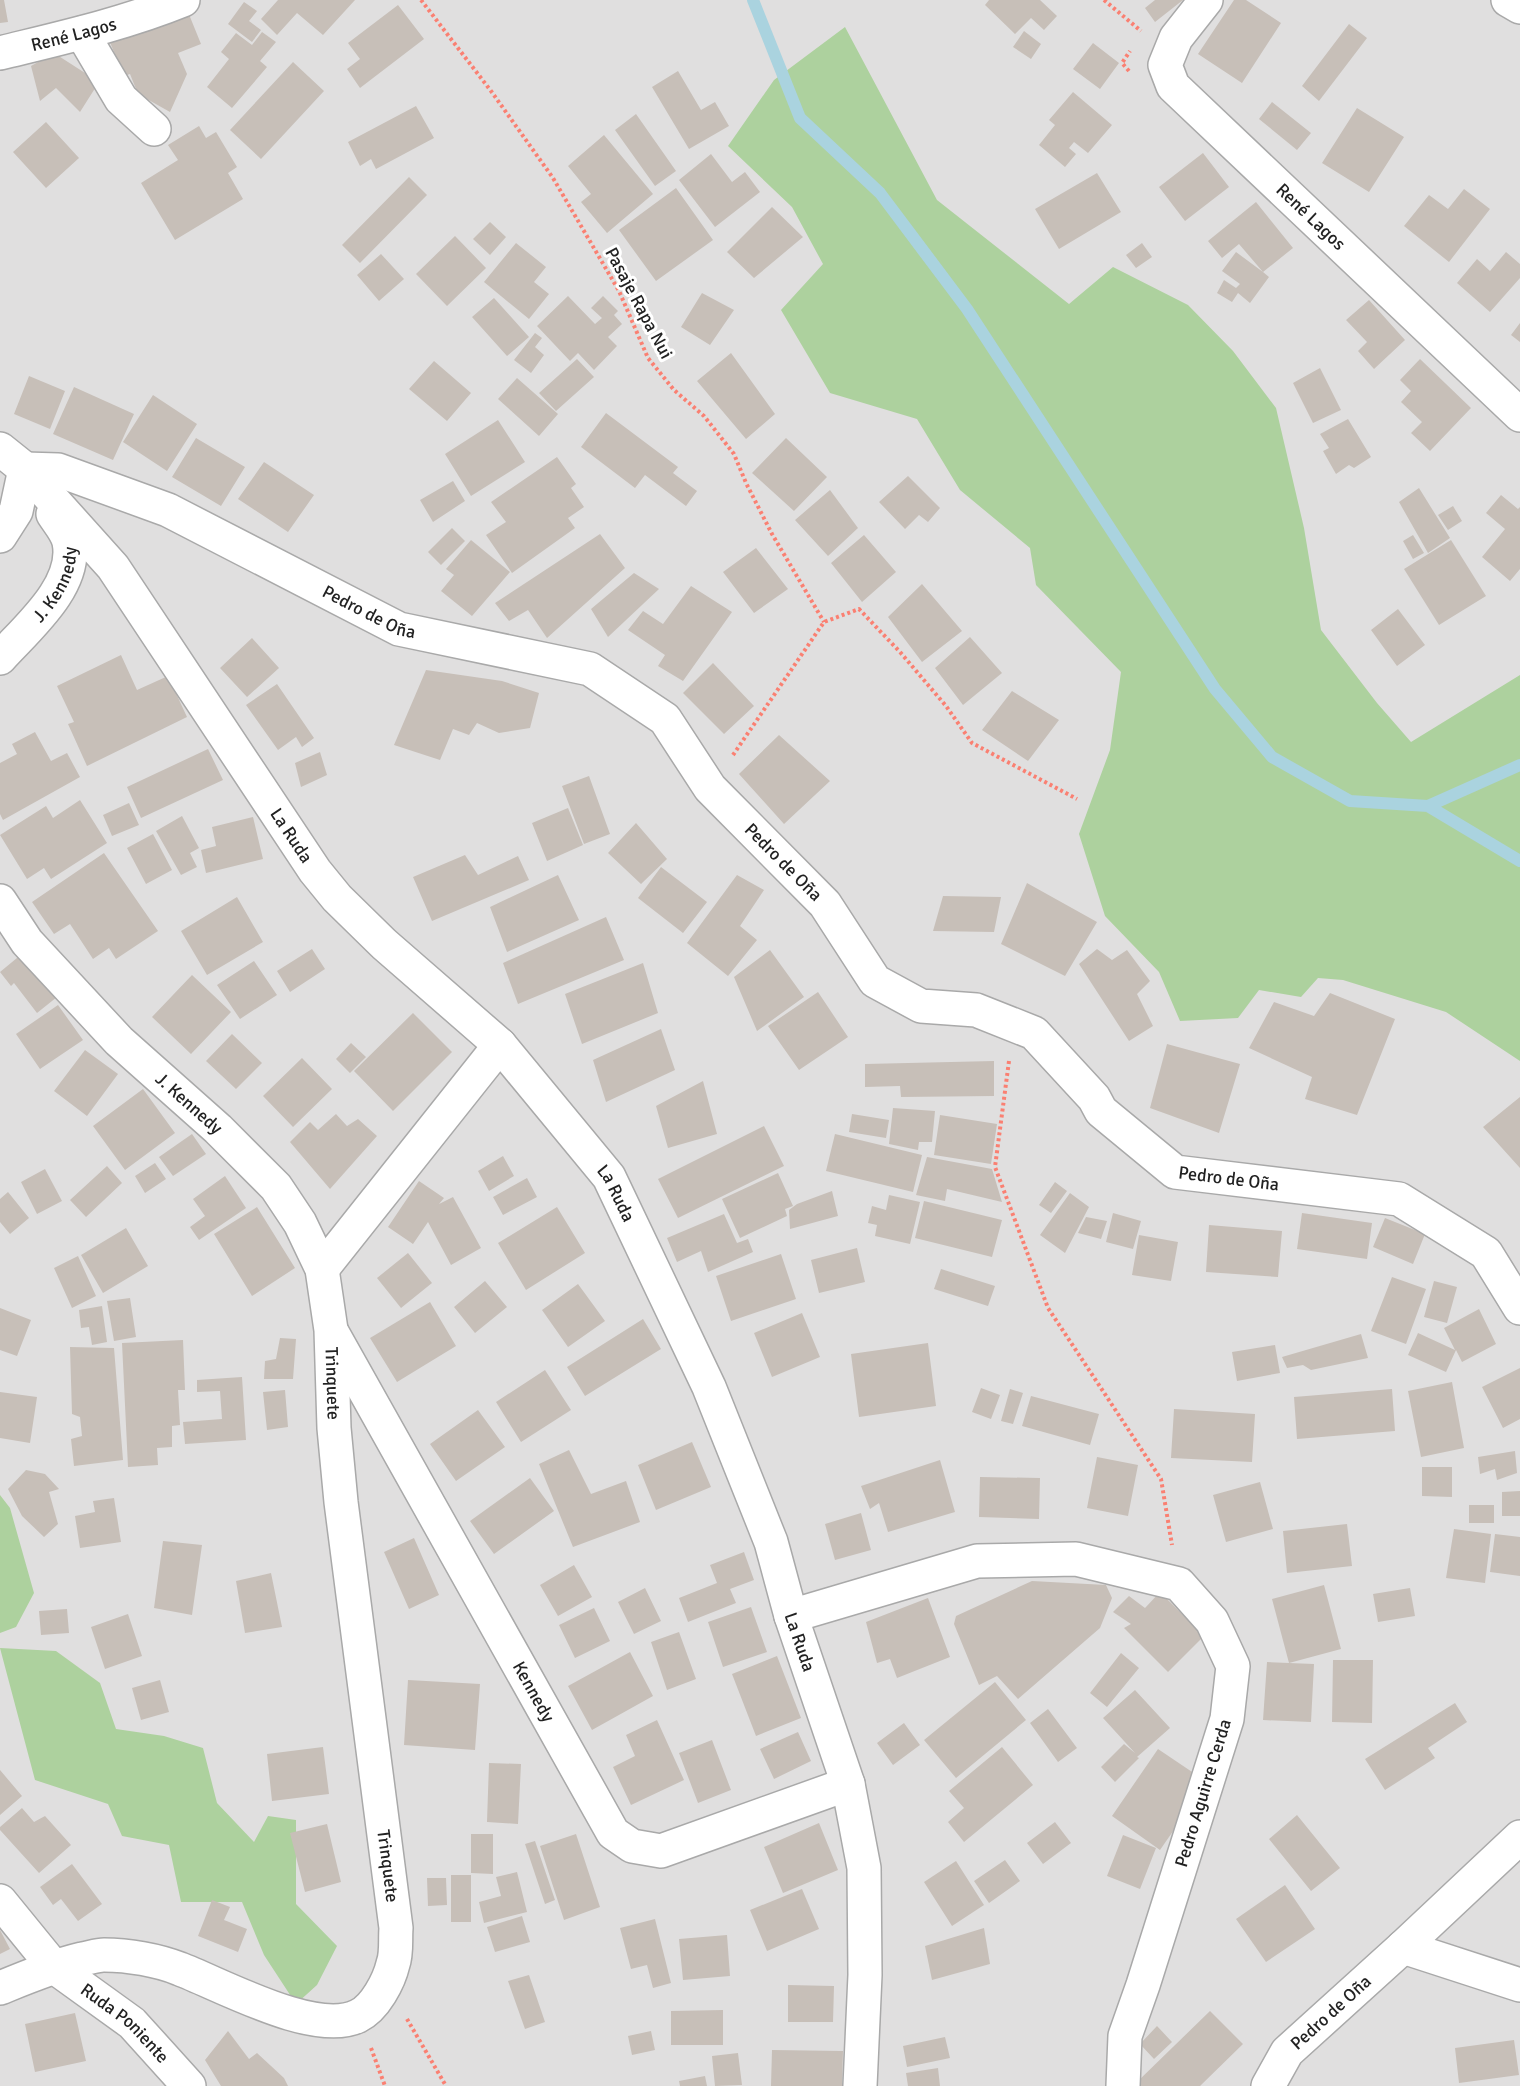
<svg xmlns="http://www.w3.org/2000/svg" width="1520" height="2086" viewBox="0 0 1520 2086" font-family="Signika,sans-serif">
	<rect width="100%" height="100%" fill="#f2efe9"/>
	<path fill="#e0dfdf" d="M0,0H1520V2086H0Z"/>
	<path fill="#add19e" d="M845,27L937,200L1069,304L1113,267L1188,305L1233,351L1276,408L1304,528L1321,630L1377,703L1411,742L1520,675V1061L1446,1012L1343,980L1318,978L1301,997L1259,990L1238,1018L1180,1021L1159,972L1105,916L1079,834L1110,750L1121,672L1036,585L1030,548L960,490L917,419L830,393L781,310L823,264L792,207L728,146L774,80Z
		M0,1495L10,1508L34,1593L16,1627L0,1633Z
		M0,1648L56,1651L100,1683L116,1729L164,1736L203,1748L217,1803L254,1842L268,1816L296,1820V1904L337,1946L317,1985L296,2004L264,1955L242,1902H181L169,1845L122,1836L108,1804L35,1780Z"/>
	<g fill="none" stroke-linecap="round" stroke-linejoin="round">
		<path stroke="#aad3df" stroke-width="12" d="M753,0L800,118L880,193L967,309L1215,689L1272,757L1350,801L1428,806L1520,765
			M1428,806L1520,861"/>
	</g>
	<path fill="#c7bfb8" d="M0,0H4L8,22L0,23Z
		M278,0H355L323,35L297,13L277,35L261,19Z
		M989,0H1040L1057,16L1044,30L1031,18L1015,34L985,5Z
		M1155,0H1183L1155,22L1145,8Z
		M1234,0H1246L1281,23L1242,83L1198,54Z
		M244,2L257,11L249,21L261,30L252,42L228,24Z
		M398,5L424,39L360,88L347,69L360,59L348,43Z
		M186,7L201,44L178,53L187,74L170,112L138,94L130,74L124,76L109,40Z
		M1349,24L1367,38L1319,101L1302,86Z
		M1024,31L1041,44L1031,59L1013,47Z
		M262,32L276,42L260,61L267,67L232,108L207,87L229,59L221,52L236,33L252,45Z
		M1093,43L1119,63L1100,89L1073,69Z
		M54,53L99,82L80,112L56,88L40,101L31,66Z
		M293,62L324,91L261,159L230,130Z
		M678,71L701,110L715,102L729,126L689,149L652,87Z
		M1073,92L1112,125L1088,153L1074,142L1069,148L1076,154L1065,167L1039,145L1055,125L1049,120Z
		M1272,102L1311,133L1297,150L1259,119Z
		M416,106L434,138L376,169L371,159L360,166L348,142Z
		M1357,108L1404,137L1369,192L1322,163Z
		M636,114L676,171L655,186L615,130Z
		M46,122L79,158L46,188L13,152Z
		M199,126L206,138L216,132L237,167L228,173L243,199L175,240L141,183L178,160L168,145Z
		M604,135L653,194L607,233L581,202L591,194L568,166Z
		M1203,153L1229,187L1185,221L1159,187Z
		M711,154L732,182L745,172L760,192L715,227L679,180Z
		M1097,173L1121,212L1059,249L1035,209Z
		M409,177L427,195L360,263L342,245Z
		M676,188L713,240L656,281L619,230Z
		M1464,189L1490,209L1449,262L1404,226L1429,195L1448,209Z
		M1256,202L1293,248L1263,272L1269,277L1250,303L1238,293L1232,302L1217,293L1224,280L1236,288L1240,284L1222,271L1236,252L1263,272L1239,244L1222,258L1208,241Z
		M772,207L803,237L754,278L727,252Z
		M490,222L506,237L490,255L473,239Z
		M455,236L486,268L447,306L416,274Z
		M516,243L546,267L534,282L549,294L529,319L484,282Z
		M1142,243L1152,257L1136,268L1126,255Z
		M1506,252L1520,264V278L1490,312L1457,283L1477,259L1490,271Z
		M381,254L404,279L379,301L357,275Z
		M702,293L734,310L710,345L681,327Z
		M568,296L595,324L602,318L591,308L603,296L618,311L614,315L622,324L608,337L617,346L594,370L578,353L570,361L537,326Z
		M494,298L529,337L507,356L472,317Z
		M1369,300L1405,340L1374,369L1358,351L1367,342L1346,320Z
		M1520,323V342L1511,335Z
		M535,333L542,338L535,347L544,355L531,373L514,360Z
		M731,353L775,414L746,439L697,381Z
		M577,359L594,377L556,411L539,393Z
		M1420,359L1471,408L1430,451L1411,433L1422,422L1401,402L1411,391L1400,380Z
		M434,361L471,393L447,421L409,389Z
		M1320,368L1341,410L1313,423L1293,383Z
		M29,376L65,391L50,429L14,414Z
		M517,378L558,414L539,436L498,399Z
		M74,387L134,414L113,460L53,434Z
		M153,395L197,424L167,471L123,442Z
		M606,413L678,467L673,473L697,491L686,506L645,475L635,488L581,447Z
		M1348,419L1371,457L1354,468L1349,465L1336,474L1323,451L1329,448L1320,434Z
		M498,420L525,462L471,496L445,454Z
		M196,438L245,467L221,506L172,477Z
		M786,438L827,477L794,511L752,473Z
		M557,457L576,484L571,488L584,507L568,518L575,528L512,573L486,535L506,522L491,502Z
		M264,462L314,495L288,532L238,499Z
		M908,476L940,508L928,522L919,515L905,529L879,502Z
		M453,481L465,501L433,522L420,500Z
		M1419,488L1450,538L1428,553L1399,502Z
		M830,490L858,528L828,556L795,520Z
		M1501,495L1518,509L1520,507V569L1510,581L1482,557L1505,529L1486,513Z
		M1453,506L1462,521L1448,530L1438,515Z
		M452,528L465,541L441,565L428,552Z
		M600,534L625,568L547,638L528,610L509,621L495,603Z
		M864,535L896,572L862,602L831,563Z
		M1413,535L1424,553L1413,559L1403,541Z
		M471,540L510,572L472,616L441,591L454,575L446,569Z
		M1451,540L1486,596L1439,625L1404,569Z
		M756,548L788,589L754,613L723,572Z
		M634,573L659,589L608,637L591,609Z
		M922,584L962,631L922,662L888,617Z
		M691,586L732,612L683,681L658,666L665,655L628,630L643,611L663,624Z
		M1398,609L1425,645L1397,666L1371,630Z
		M970,637L1002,673L963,705L935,668Z
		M252,638L279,668L247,697L220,668Z
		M121,655L137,690L168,676L187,717L87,766L68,724L74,722L57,686Z
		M713,663L754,706L724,734L683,693Z
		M426,670L502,681L539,693L530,728L499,733L477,723L469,735L453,729L440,760L394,745Z
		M277,684L314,738L302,747L296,737L278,750L246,705Z
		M1012,691L1059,720L1028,761L982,730Z
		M35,732L51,761L67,753L80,777L3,820L0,814V763L17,754L12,744Z
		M779,735L830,781L784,824L739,774Z
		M208,749L223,780L141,818L127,787Z
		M320,752L327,775L301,787L295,763Z
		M589,776L610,834L584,844L562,786Z
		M80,800L107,843L51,879L44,868L27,879L0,835L46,806L53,818Z
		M129,803L139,825L112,836L103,815Z
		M568,808L583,845L547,861L532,823Z
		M182,816L199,848L190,853L197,867L181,875L156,831Z
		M253,817L263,859L206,873L201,850L216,846L212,827Z
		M636,823L667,859L641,884L608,853Z
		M153,834L172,870L146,884L127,848Z
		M104,853L158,931L116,959L109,948L93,959L70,924L54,934L32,902Z
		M465,855L478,875L518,856L529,880L432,921L413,877Z
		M661,867L707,902L683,933L638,898Z
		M558,875L579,920L507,952L490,907Z
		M737,875L764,890L740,926L757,940L728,976L687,943Z
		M1027,883L1097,922L1065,976L1001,944Z
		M943,896L1001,897L994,932L933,931Z
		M237,897L263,942L207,975L181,931Z
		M606,917L624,960L518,1004L503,963Z
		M312,949L325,969L290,992L277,971Z
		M1097,949L1112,960L1127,950L1150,981L1137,994L1153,1026L1129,1041L1079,964Z
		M770,950L804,997L757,1031L734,977Z
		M23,953L57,997L37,1013L14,983L11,986L0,972Z
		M254,961L277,995L240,1019L217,985Z
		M643,963L658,1013L582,1044L565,994Z
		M192,975L231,1012L191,1054L152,1017Z
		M818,992L848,1037L799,1070L768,1026Z
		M1330,993L1395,1019L1357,1115L1305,1099L1312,1077L1249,1048L1274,1002L1314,1016Z
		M58,1005L83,1040L40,1069L16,1034Z
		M413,1013L452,1052L393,1111L354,1071Z
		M661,1029L675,1070L606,1102L593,1060Z
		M232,1034L262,1063L236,1089L206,1061Z
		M351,1043L366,1057L350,1073L336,1059Z
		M1167,1044L1240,1064L1219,1133L1150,1108Z
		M85,1050L118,1074L87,1116L54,1091Z
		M302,1058L332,1089L293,1127L263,1096Z
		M994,1061V1096L901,1097L900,1086L865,1087V1064Z
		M703,1081L717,1134L668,1148L656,1106Z
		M143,1089L175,1133L125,1170L93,1126Z
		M1520,1097V1168L1483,1127Z
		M893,1108L935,1111L932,1142H919L918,1150L889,1144Z
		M336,1114L347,1126L358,1119L377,1136L330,1189L290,1142L310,1122L318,1130Z
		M852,1114L889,1120L886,1138L849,1132Z
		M940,1115L997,1124L991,1164L934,1155Z
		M764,1126L784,1166L678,1218L658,1179Z
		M192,1134L206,1154L173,1176L159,1157Z
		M835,1134L922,1155L913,1192L826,1171Z
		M503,1156L514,1176L489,1191L478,1171Z
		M927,1157L992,1169L1002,1202L947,1189L945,1201L916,1195Z
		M155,1163L166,1179L145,1193L135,1176Z
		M107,1166L122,1183L86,1217L70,1200Z
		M45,1169L62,1201L37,1214L21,1182Z
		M778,1173L793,1206L785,1209L787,1216L740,1238L722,1199Z
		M225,1176L246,1208L199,1240L190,1227L205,1216L193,1199Z
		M527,1178L537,1197L503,1215L493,1197Z
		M419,1181L444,1198L439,1204L453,1197L481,1248L451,1265L428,1222L413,1244L388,1227Z
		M1055,1182L1067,1191L1051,1213L1039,1205Z
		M832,1191L838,1216L790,1229L789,1210L797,1204Z
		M8,1192L29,1218L10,1234L0,1222V1199Z
		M1070,1193L1089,1207L1065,1253L1040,1235Z
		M889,1195L920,1202L910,1244L875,1236L877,1225L868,1223L872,1206L886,1210Z
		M924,1201L1002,1220L992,1257L915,1238Z
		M257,1207L295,1268L252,1296L214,1234Z
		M557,1207L585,1253L526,1290L498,1243Z
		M1113,1213L1141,1221L1133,1249L1106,1242Z
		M1302,1213L1372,1223L1367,1259L1297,1249Z
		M724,1214L737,1243L748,1239L753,1252L708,1272L701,1251L677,1262L667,1238Z
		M1086,1217L1107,1221L1101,1239L1078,1233Z
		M1385,1218L1425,1234L1413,1264L1373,1247Z
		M1209,1225L1282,1231L1278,1277L1206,1272Z
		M126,1228L148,1266L103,1293L81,1255Z
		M1139,1235L1178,1242L1171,1281L1132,1275Z
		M857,1248L865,1282L819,1293L811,1260Z
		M408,1253L432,1283L401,1308L377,1278Z
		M781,1254L796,1299L731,1321L716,1276Z
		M78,1256L96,1296L72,1308L54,1268Z
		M941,1269L995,1286L988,1306L934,1289Z
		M1392,1277L1426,1289L1406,1344L1371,1331Z
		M485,1281L507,1307L475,1333L454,1307Z
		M1434,1281L1457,1287L1447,1323L1424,1317Z
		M578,1284L605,1321L568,1347L542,1310Z
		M130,1298L136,1337L114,1341L107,1301Z
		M430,1302L456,1346L397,1382L370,1338Z
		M102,1306L107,1342L92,1345L89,1327L81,1328L79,1310Z
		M0,1308L31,1320L17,1356L0,1350Z
		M1479,1309L1496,1344L1462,1362L1456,1350L1446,1372L1408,1355L1418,1333L1455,1350L1444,1328Z
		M802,1313L820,1357L772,1377L754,1333Z
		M643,1319L661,1349L585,1396L567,1367Z
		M1361,1334L1368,1358L1311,1370L1303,1365L1287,1368L1282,1357Z
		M280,1338L296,1339L293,1379H264L265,1361L276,1359Z
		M183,1340L185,1390H178L180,1425L172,1426V1447L157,1448L158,1465L128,1467L122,1343Z
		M928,1343L936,1406L859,1417L851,1354Z
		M1275,1345L1280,1373L1237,1381L1232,1352Z
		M70,1347L114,1348L123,1460L74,1466L71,1439L82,1436L80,1417L72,1414Z
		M1520,1368V1419L1503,1428L1482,1387Z
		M545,1370L571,1410L521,1442L496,1402Z
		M242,1377L246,1440L185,1444L183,1422L222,1419L220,1391L197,1392V1380Z
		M1452,1382L1464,1448L1421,1457L1408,1391Z
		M981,1388L1000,1395L991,1419L972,1412Z
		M1010,1389L1023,1393L1013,1424L1001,1421Z
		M1392,1389L1395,1431L1297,1439L1294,1397Z
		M285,1390L288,1427L267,1430L263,1392Z
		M0,1392L37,1397L30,1443L0,1438Z
		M1031,1396L1099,1414L1090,1445L1022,1426Z
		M1174,1409L1255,1414L1252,1462L1171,1458Z
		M478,1410L505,1447L456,1481L430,1444Z
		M692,1442L711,1487L656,1510L638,1465Z
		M569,1450L591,1494L626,1481L640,1522L573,1547L539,1464Z
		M1515,1451L1517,1473L1497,1480L1495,1469L1480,1474L1478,1457Z
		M1097,1457L1138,1465L1128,1516L1087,1508Z
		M940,1460L955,1512L888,1532L879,1503L870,1509L861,1486Z
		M1422,1467H1452V1497L1422,1496Z
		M26,1470L45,1474L59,1489L49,1492L58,1524L44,1537L22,1516L8,1489Z
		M980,1477L1040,1478L1039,1519L979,1517Z
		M530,1478L554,1511L494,1554L470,1521Z
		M1260,1482L1273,1529L1226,1542L1213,1495Z
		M1520,1491V1516H1502V1492Z
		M114,1498L121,1542L80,1548L75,1516L95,1512L93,1501Z
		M1469,1505H1494V1523H1469Z
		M861,1513L871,1550L835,1560L825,1524Z
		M1347,1524L1352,1566L1287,1573L1283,1531Z
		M1454,1529L1491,1534L1485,1583L1446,1578Z
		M1495,1534L1520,1537V1576L1490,1572Z
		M414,1538L439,1595L409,1609L384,1552Z
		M163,1541L202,1545L192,1615L154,1608Z
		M744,1552L754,1580L730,1589L736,1603L688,1622L679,1598L717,1583L710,1565Z
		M574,1565L592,1597L558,1616L540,1585Z
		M271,1573L282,1627L245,1633L236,1581Z
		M1032,1581L1106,1585L1112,1598L1100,1628L1018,1699L997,1676L979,1685L954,1624L956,1616Z
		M1324,1585L1341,1649L1289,1663L1272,1599Z
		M645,1588L661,1621L634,1634L618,1602Z
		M1410,1588L1415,1616L1378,1622L1373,1594Z
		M1160,1592L1204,1636L1168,1672L1124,1628L1131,1624L1113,1612L1129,1596L1145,1608Z
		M928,1598L950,1657L897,1678L890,1659L877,1663L866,1622Z
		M751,1607L767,1652L723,1667L708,1622Z
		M594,1608L610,1641L575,1658L559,1625Z
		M67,1609L69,1633L41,1635L39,1611Z
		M128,1614L142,1656L105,1669L91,1627Z
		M679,1632L696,1679L667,1690L651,1642Z
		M630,1652L653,1696L592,1730L568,1686Z
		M1121,1653L1139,1668L1107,1707L1090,1693Z
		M777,1656L801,1718L756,1736L732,1674Z
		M1333,1660H1373L1372,1723L1332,1722Z
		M1267,1662L1314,1664L1311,1722L1263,1720Z
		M160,1680L169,1712L141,1720L132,1688Z
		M408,1680L480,1684L475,1750L404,1745Z
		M995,1682L1026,1720L956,1778L924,1740Z
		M1135,1690L1170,1728L1137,1757L1139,1758L1115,1782L1101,1767L1124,1744L1135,1753L1103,1718Z
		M1455,1703L1467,1722L1428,1748L1435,1758L1385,1790L1365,1759Z
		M1048,1709L1077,1748L1058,1762L1030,1723Z
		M657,1720L684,1780L631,1805L613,1767L635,1756L626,1735Z
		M904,1723L920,1745L893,1765L877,1743Z
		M798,1732L811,1761L774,1779L760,1749Z
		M712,1740L731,1790L698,1803L679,1753Z
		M323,1747L329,1794L272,1801L267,1754Z
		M1002,1747L1033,1785L964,1842L948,1822L964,1808L949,1791Z
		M1158,1749L1207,1782L1160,1850L1112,1816Z
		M489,1763L521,1764L518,1824L487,1822Z
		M0,1770L22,1796L0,1815Z
		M22,1808L34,1822L45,1816L71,1845L39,1873L0,1830V1827Z
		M1297,1815L1340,1868L1311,1891L1269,1839Z
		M1055,1822L1071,1843L1043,1864L1027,1843Z
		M819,1823L838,1870L783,1893L764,1847Z
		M327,1824L341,1882L305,1892L290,1833Z
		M471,1834H493V1874L471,1873Z
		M576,1834L600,1907L564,1920L540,1846Z
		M1123,1835L1156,1848L1140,1889L1107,1876Z
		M535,1841L555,1900L545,1904L525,1844Z
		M1005,1860L1020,1881L989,1903L974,1881Z
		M956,1861L984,1905L952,1926L924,1882Z
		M72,1864L102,1904L78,1921L61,1899L53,1905L40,1887Z
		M517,1872L527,1912L484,1923L479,1902L501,1896L496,1877Z
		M451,1875H471V1922H451Z
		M427,1878H446L447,1905L428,1906Z
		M1285,1885L1315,1929L1266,1962L1236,1919Z
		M802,1889L819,1929L767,1951L750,1910Z
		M212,1900L230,1907L224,1920L247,1929L238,1952L198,1936Z
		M522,1916L530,1942L495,1952L487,1927Z
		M655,1919L671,1983L653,1988L647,1965L631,1969L620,1928Z
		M984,1928L990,1964L932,1980L925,1946Z
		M0,1930L10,1949L0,1954Z
		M727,1935L730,1976L683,1980L679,1939Z
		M529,1975L545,2022L525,2029L508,1981Z
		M788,1985L834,1986L833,2022H788Z
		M723,2010V2045H671V2011Z
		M1210,2011L1243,2044L1200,2086H1139L1136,2083Z
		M75,2013L86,2061L35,2072L25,2024Z
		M1157,2026L1172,2042L1154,2059L1140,2044Z
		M228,2031L249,2059L257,2053L284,2078L288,2086H221L205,2060Z
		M651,2031L655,2050L632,2055L628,2036Z
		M945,2037L950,2058L907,2067L903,2046Z
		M1514,2040L1519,2075L1459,2083L1455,2048Z
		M772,2050L843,2051L842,2086H771Z
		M738,2053L742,2085L715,2086L712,2056Z
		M938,2068L940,2086H908L906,2073Z
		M705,2076L707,2086H680L679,2081Z"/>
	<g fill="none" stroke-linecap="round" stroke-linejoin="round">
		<defs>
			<g id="minor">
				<path id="s1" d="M1206,0L1176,38L1165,65L1173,86L1520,415"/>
				<path d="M1508,0L1520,7"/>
				<path d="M82,33L121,99L154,129"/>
				<path id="s2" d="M0,53C61,38 124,24 183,0"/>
				<path id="s3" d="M0,449L25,469L113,567L315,871L337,898L384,944L500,1045L609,1177L709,1387L771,1542L791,1616L848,1784L864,1868L865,1975L860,2086"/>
				<path id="s4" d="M25,469L58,470L168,510L399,629L590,669L665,719L710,788L825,904L875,981L921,1006L976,1010L1034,1033L1094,1098L1101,1111L1175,1172L1399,1199L1486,1253L1520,1308"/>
				<path d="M0,536L16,511L25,469"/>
				<path id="s5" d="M0,658C26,629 78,586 69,542C67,532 58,522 53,514"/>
				<path id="s6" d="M0,901L27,942L119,1041L218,1129L276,1187L300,1223L322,1269L331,1330L334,1428L341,1502L396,1928C395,1940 397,1953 393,1964C389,1981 375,2008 358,2016C315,2037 222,1985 180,1969C158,1960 128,1955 104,1955C97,1955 89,1958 82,1959C53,1966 27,1977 0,1988"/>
				<path d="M322,1269L500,1045"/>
				<path id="s7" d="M333,1334L613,1833L632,1846L661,1851L848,1784"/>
				<path d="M791,1616L977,1561L1076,1559L1179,1584L1212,1621L1233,1666L1227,1719L1143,1985L1125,2036L1123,2086"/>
				<path id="s8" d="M0,1901L53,1966L132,2023L189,2086"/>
				<path d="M1403,1947L1520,1985"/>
				<path id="s9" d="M1268,2086L1287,2052L1403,1947L1520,1837"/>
			</g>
		</defs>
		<use href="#minor" stroke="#a9a9a9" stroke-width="36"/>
		<path stroke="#fa8072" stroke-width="4" stroke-dasharray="3 3" stroke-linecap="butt" d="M421,0L491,91L553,178L619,291L648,358L674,390L704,416L734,454L746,483L772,534L824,622
			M1104,0L1141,31
			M1129,71L1122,63L1130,51
			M733,755L824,622L859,609L900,652L946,706L972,743L1077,799
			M1009,1061L995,1167L1048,1308L1161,1479L1172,1545
			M407,2019L446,2086
			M371,2048L385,2086"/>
		<use href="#minor" stroke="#fff" stroke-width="33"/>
	</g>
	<g text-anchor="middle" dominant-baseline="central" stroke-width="6" stroke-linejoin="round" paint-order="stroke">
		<g font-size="18" fill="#222" stroke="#fff">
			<text stroke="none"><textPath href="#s2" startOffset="76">René Lagos</textPath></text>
			<text stroke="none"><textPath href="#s1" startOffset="290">René Lagos</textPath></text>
			<text transform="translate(639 303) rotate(62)">Pasaje Rapa Nui</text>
			<text stroke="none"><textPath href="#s5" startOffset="94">J. Kennedy</textPath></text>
			<text stroke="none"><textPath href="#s4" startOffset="376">Pedro de Oña</textPath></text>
			<text stroke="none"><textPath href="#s3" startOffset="486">La Ruda</textPath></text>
			<text stroke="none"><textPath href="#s4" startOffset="882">Pedro de Oña</textPath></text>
			<text stroke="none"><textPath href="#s6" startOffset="278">J. Kennedy</textPath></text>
			<text stroke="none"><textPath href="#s4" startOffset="1456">Pedro de Oña</textPath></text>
			<text stroke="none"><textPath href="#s3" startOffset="972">La Ruda</textPath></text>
			<text stroke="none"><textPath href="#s6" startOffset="608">Trinquete</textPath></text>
			<text stroke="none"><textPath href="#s3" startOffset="1458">La Ruda</textPath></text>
			<text stroke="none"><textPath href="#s7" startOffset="410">Kennedy</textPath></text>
			<text transform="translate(1203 1793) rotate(-73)">Pedro Aguirre Cerda</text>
			<text stroke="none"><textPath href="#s6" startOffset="1094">Trinquete</textPath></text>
			<text stroke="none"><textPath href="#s9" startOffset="98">Pedro de Oña</textPath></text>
			<text stroke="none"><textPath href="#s8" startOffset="176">Ruda Poniente</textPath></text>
		</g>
	</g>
</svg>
